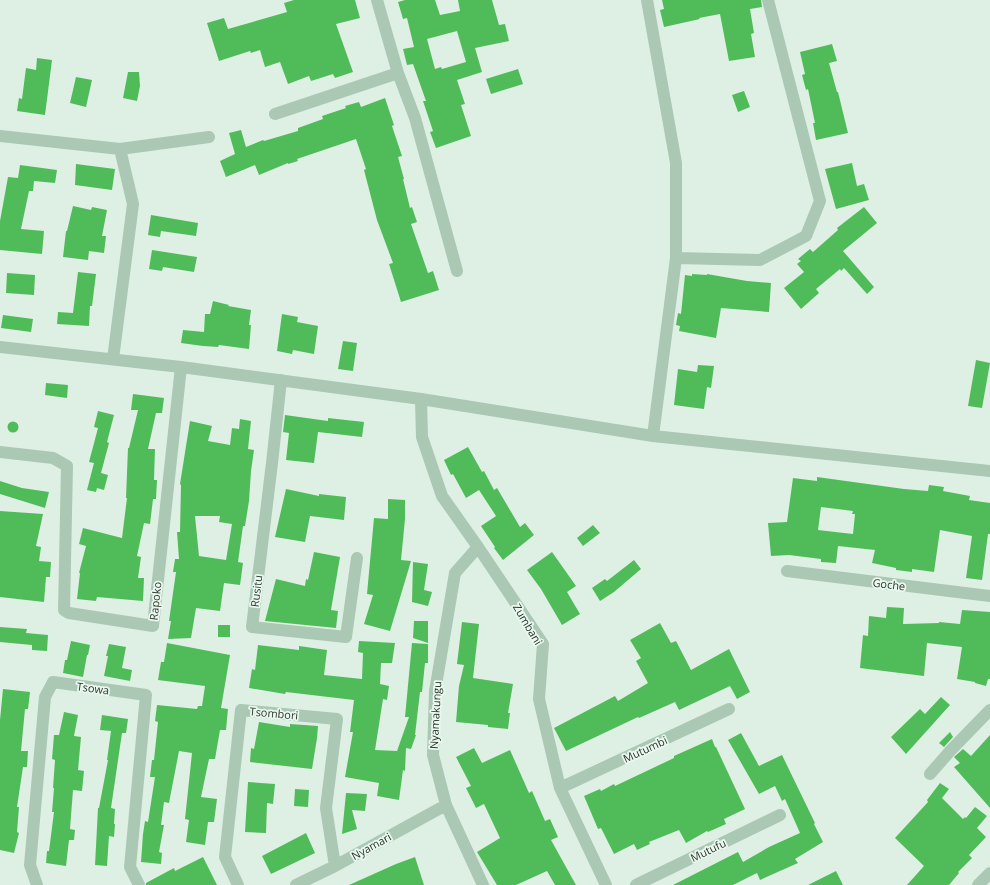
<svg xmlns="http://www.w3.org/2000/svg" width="990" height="885" viewBox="0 0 990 885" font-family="'Open Sans',sans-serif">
	<rect width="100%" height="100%" fill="#def0e4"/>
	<path fill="#50bc59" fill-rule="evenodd" d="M294,0H355L360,18L336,24L353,72L335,78L333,74L311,81L309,76L288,84L280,62L265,67L260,50L251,53L250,51L219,61L207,23L224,18L228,29L287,12L284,3Z
		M405,0H435L440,15L460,11L458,0H492L499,25L505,24L509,41L475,48L482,72L457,80L465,104L461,105L471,136L436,148L430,132L433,131L423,101H426L413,64L407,65L403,49L414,47L407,18L403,19L398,2ZM457,31L466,62L442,69L441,67L435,69L427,39Z
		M662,0H761L762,7L750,9L754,33L751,34L755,57L729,61L720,14L699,18L700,19L664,27L660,10L664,9Z
		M832,44L837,61L829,63L837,92H838L848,133L816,140L813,123H815L808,89L806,90L802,75L805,74L800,52Z
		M37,58L52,60L45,115L17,111L19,98L22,99L26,68L36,70Z
		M518,69L523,84L491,94L486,79Z
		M128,72H139L140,86L137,101L123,98Z
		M76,77L92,80L86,107L70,103Z
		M744,91L750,107L738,112L732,95Z
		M385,98L394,125L392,126L402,156L398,157L404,179H403L410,208L412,207L417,222L411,224L428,273L433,271L439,290L401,302L389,264L393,263L377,220L364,170L366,169L356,139L297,159L298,161L288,164V163L259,175L255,165L226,177L220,161L235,154L229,133L241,130L246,147L263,140L264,141L298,131V128L323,119L322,116L346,108L345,106L359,102L361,107Z
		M852,163L857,186L864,184L869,200L836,209L825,169Z
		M76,164L115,169L112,190L75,185Z
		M20,165L57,170L55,183L34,181L33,191H29L21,229L44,231L42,254L0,250V221L8,177L18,178Z
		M73,206L91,210L92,207L107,210L102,236H106L104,253L89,251L88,260L63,257L66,231H67Z
		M864,207L877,223L843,251L874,287L867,294L844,268L841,271L840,269L816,289L819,293L801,309L784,288L804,272L797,264L801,261L798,259L810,249L813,252L838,230L837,228Z
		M151,215L198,223L196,236L161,231L160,237L148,235Z
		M152,250L197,257L194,272L163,267L162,271L149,269Z
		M78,272L96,274L92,306H90L89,326L57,324L58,312L73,313Z
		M7,273L35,275L34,295L6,293Z
		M692,274L707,275V274L747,281L771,283L769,312L721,308L716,338L679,331L680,326L676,325L678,313L681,314L685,275L692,276Z
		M213,301L229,305L228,306L251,310L249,325H251L249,349L219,345L218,347L203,346L181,343L183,330L204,332L205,314H210Z
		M282,314L298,317L297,322L318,326L314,354L293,350L292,354L277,351Z
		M3,315L33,319L31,332L1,328Z
		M343,341L357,343L353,371L338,369Z
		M976,360L990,363L982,408L968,406Z
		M698,365L714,366L711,388L707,387L704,409L674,405L678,369L697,372Z
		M46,383L68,385L67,398L45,395Z
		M133,394L164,398L162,413H156L148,449H155L154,480H157L156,499H153L150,524L144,523L137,556L141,557L138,578H144L143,601L97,597L96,601L77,599L80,573H79L86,546L79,544L83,528L122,538L127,498H126L128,448H129L138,410H131Z
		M98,411L114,415L107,442L109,443L101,473L108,475L104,490L97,488L96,492L87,490L94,463L89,462L98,428L94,427Z
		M285,415L328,421V418L364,422L362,437L318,432L314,463L286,460L289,433L283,432Z
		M240,419L251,421L248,449L254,450L251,471L249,501L245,526H243L238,562L243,563L240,585L224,583L220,611L196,608L191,638L168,639L171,621H169L176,572H173L175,559H179L177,532H180L181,485L180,484L190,421L212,426L208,441L230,445L232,428L239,429ZM195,516H220L219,522L232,524L226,560L199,556Z
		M7.5 427a5.5 5.5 0 1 1 11 0a5.5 5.5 0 1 1-11 0Z
		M468,447L482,472L484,471L494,490L497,488L520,527L525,523L534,535L503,560L494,548L495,547L481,526L496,516L479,490L466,498L453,474L451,475L444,460Z
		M817,477L904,489L928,491L929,485L944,487L943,491L970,496L969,500L990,503V534H988L982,580L966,578L972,536L940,530L934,572L912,569V572L896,570V568L872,563L875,550L838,546L836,563L821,562V559L789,555L771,556L768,523L787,522L793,478L817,481ZM821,507L853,511L852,514H855L853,534L818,530Z
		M0,481L22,488L49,492L45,508L0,494Z
		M286,489L319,496V494L346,497L344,520L310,516L305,542L275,537Z
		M388,499L405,500V519L401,560L411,561L390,631L364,624L373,595L367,594L374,518L388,519Z
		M0,511L43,514L36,546L41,547L39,561L51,562L50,577H46L44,602L0,597Z
		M593,525L600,533L583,546L577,538Z
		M314,552L340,557L331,610L338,611L336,628L265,621L276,579L305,586L306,579L308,580Z
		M552,552L576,586L567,592L580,614L562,625L541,589L527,570Z
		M634,560L641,569L614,592L600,601L592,588L605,579L607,581Z
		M413,562L428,564L424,590L432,592L428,606L412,602Z
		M887,607L904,608L903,624L939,623V622L960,624L962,610L990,612V679H988L986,686L975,683V682L957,679L962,647L927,643L924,676L860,668L863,635L868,636L869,616L886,618Z
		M414,621H428V643L413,638Z
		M462,622L479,624L473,678L513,684L508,713H510L508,729L488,727V725L456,722L459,686L464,665L457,664Z
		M660,623L671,643L676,641L691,670L729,649L750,692L737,699L730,686L679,710L675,702L639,718L638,717L566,751L554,728L615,696L618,701L648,683L636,661L641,658L630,640Z
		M218,625H230V637H218Z
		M0,627L27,629L26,633L48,635L47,651L32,650V645L0,642Z
		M71,641L90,645L88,655H87L83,677L63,673L65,660H67Z
		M359,641L395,643L392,663H381L380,684L389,686L387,700L383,699L375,750L397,751L409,717H405L412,643L428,644V663H425L422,692H420L415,735H416L411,749L406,748L405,771L403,770L399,800L377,796L379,783L345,777L353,732H350L354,700L286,692L285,694L249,688L252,669L255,670L258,645L299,650V646L327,650L324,675L362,679L363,653L358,652Z
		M167,643L230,655L221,708L228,709L226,730H220L215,759H209L201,797L217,799L214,822H208L205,845L186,842L189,820L185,819L192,753L179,751L169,803L164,802L161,825H164L159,852L162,853L161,864L141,862L143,834L145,821L148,822L155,777H150L152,760H154L158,722L155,721L157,705L197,709L198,706H202L205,686L158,680L161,662H164Z
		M109,644L126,647L122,668L132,670L130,681L104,676L108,656H106Z
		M3,689L30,692L28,709H25L21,751H28L27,767H23L17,807H19L17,832L19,833L14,853L0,850V720Z
		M941,697L950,705L906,754L891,737L920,709L925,714Z
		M64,712L78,715L74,736L81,737L78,770L84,771L82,791L73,790L70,829L75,830L74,840H69L66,866L46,863L47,851H49L54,812H52L54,788H53L55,760L52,759L54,735H59Z
		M102,715L128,719L126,733H122L111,808L115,809L114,824H115L114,837L109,836L107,866L95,865L98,808H99L108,760H107L111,731L100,730Z
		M259,722L290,727V724L318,726L317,738L312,769L250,762L251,748L254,749Z
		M950,732L953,737L944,747L939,743Z
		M741,733L759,766L782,755L815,823L814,824L823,842L795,859L798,863L760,880L757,873L733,885H673L738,852L743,862L769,847L800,833L785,799L782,801L775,786L759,794L728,740Z
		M990,735V808L954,767L960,763L954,757L963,749L971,756Z
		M712,739L715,747H716L745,809L724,819L726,824L708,832L707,831L686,843L679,830L649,842L650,844L637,850L634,844L614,854L601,828L598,829L584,796L600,789L601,791L614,784L615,786L674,758V756Z
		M474,748L482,763L510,750L529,793L532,791L545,821L550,819L558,837L551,840L576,885H555L547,871L516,885H497L477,852L500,838L484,804L476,808L466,788L471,786L456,757Z
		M248,782L275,784L273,804L267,803L266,833L245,832Z
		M940,783L949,789L942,798L963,819L965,817L966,818L975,807L987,816L977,828L986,837L969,855L972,858L958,872L959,873L949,885H907L924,866L895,838L928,802L927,800Z
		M295,789L309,790L308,807L294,806Z
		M346,793L367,794L365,811L352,810L357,829L342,834Z
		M306,833L315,853L271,874L262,856Z
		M203,857L217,885H146V883L174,868L175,871Z
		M415,857L424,885H349L396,864Z
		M836,871L843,885H808Z"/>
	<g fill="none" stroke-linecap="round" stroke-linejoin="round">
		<path stroke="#aac8b3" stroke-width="12" d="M377,0L398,73L415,118L457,271
			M647,0L676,163V258L653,436
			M275,114L398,73
			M0,136L120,149L209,137
			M676,258L760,260L806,236L820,201L768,0
			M0,347L181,367L421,399L653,436L990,471
			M113,359L133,204L120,149
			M281,380L272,463L252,627L346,637L357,558
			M421,399L422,437L442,496L478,547L543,644L539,699L560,788L606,885
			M0,452L53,458L67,466L64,610L69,613L153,626L181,367
			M478,547L455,573L435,691L433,755L446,805L483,885
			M787,571L990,596
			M930,774L951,750L990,710
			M560,788L729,709
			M37,885L30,865L45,697L53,682L146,695L130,867L139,885
			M238,885L225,857L241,710L337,719L326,808L335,866
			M296,885L335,866L446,805
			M636,885L780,815
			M978,885L990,873"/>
	</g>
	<g text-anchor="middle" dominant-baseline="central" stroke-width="3.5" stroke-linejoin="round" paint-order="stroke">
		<g font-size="11" fill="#29362b" stroke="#eaf8ef">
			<text transform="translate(889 584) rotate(7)">Goche</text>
			<text transform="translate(256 591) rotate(-83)">Rusitu</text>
			<text transform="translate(155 601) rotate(-84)">Rapoko</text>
			<text transform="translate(528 624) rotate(59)">Zumbani</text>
			<text transform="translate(93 688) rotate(8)">Tsowa</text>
			<text transform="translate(274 713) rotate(5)">Tsombori</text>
			<text transform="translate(435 715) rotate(-87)">Nyamakungu</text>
			<text transform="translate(645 749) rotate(-25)">Mutumbi</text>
			<text transform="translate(371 846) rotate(-29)">Nyamari</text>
			<text transform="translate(708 850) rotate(-26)">Mutufu</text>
		</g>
	</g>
</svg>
